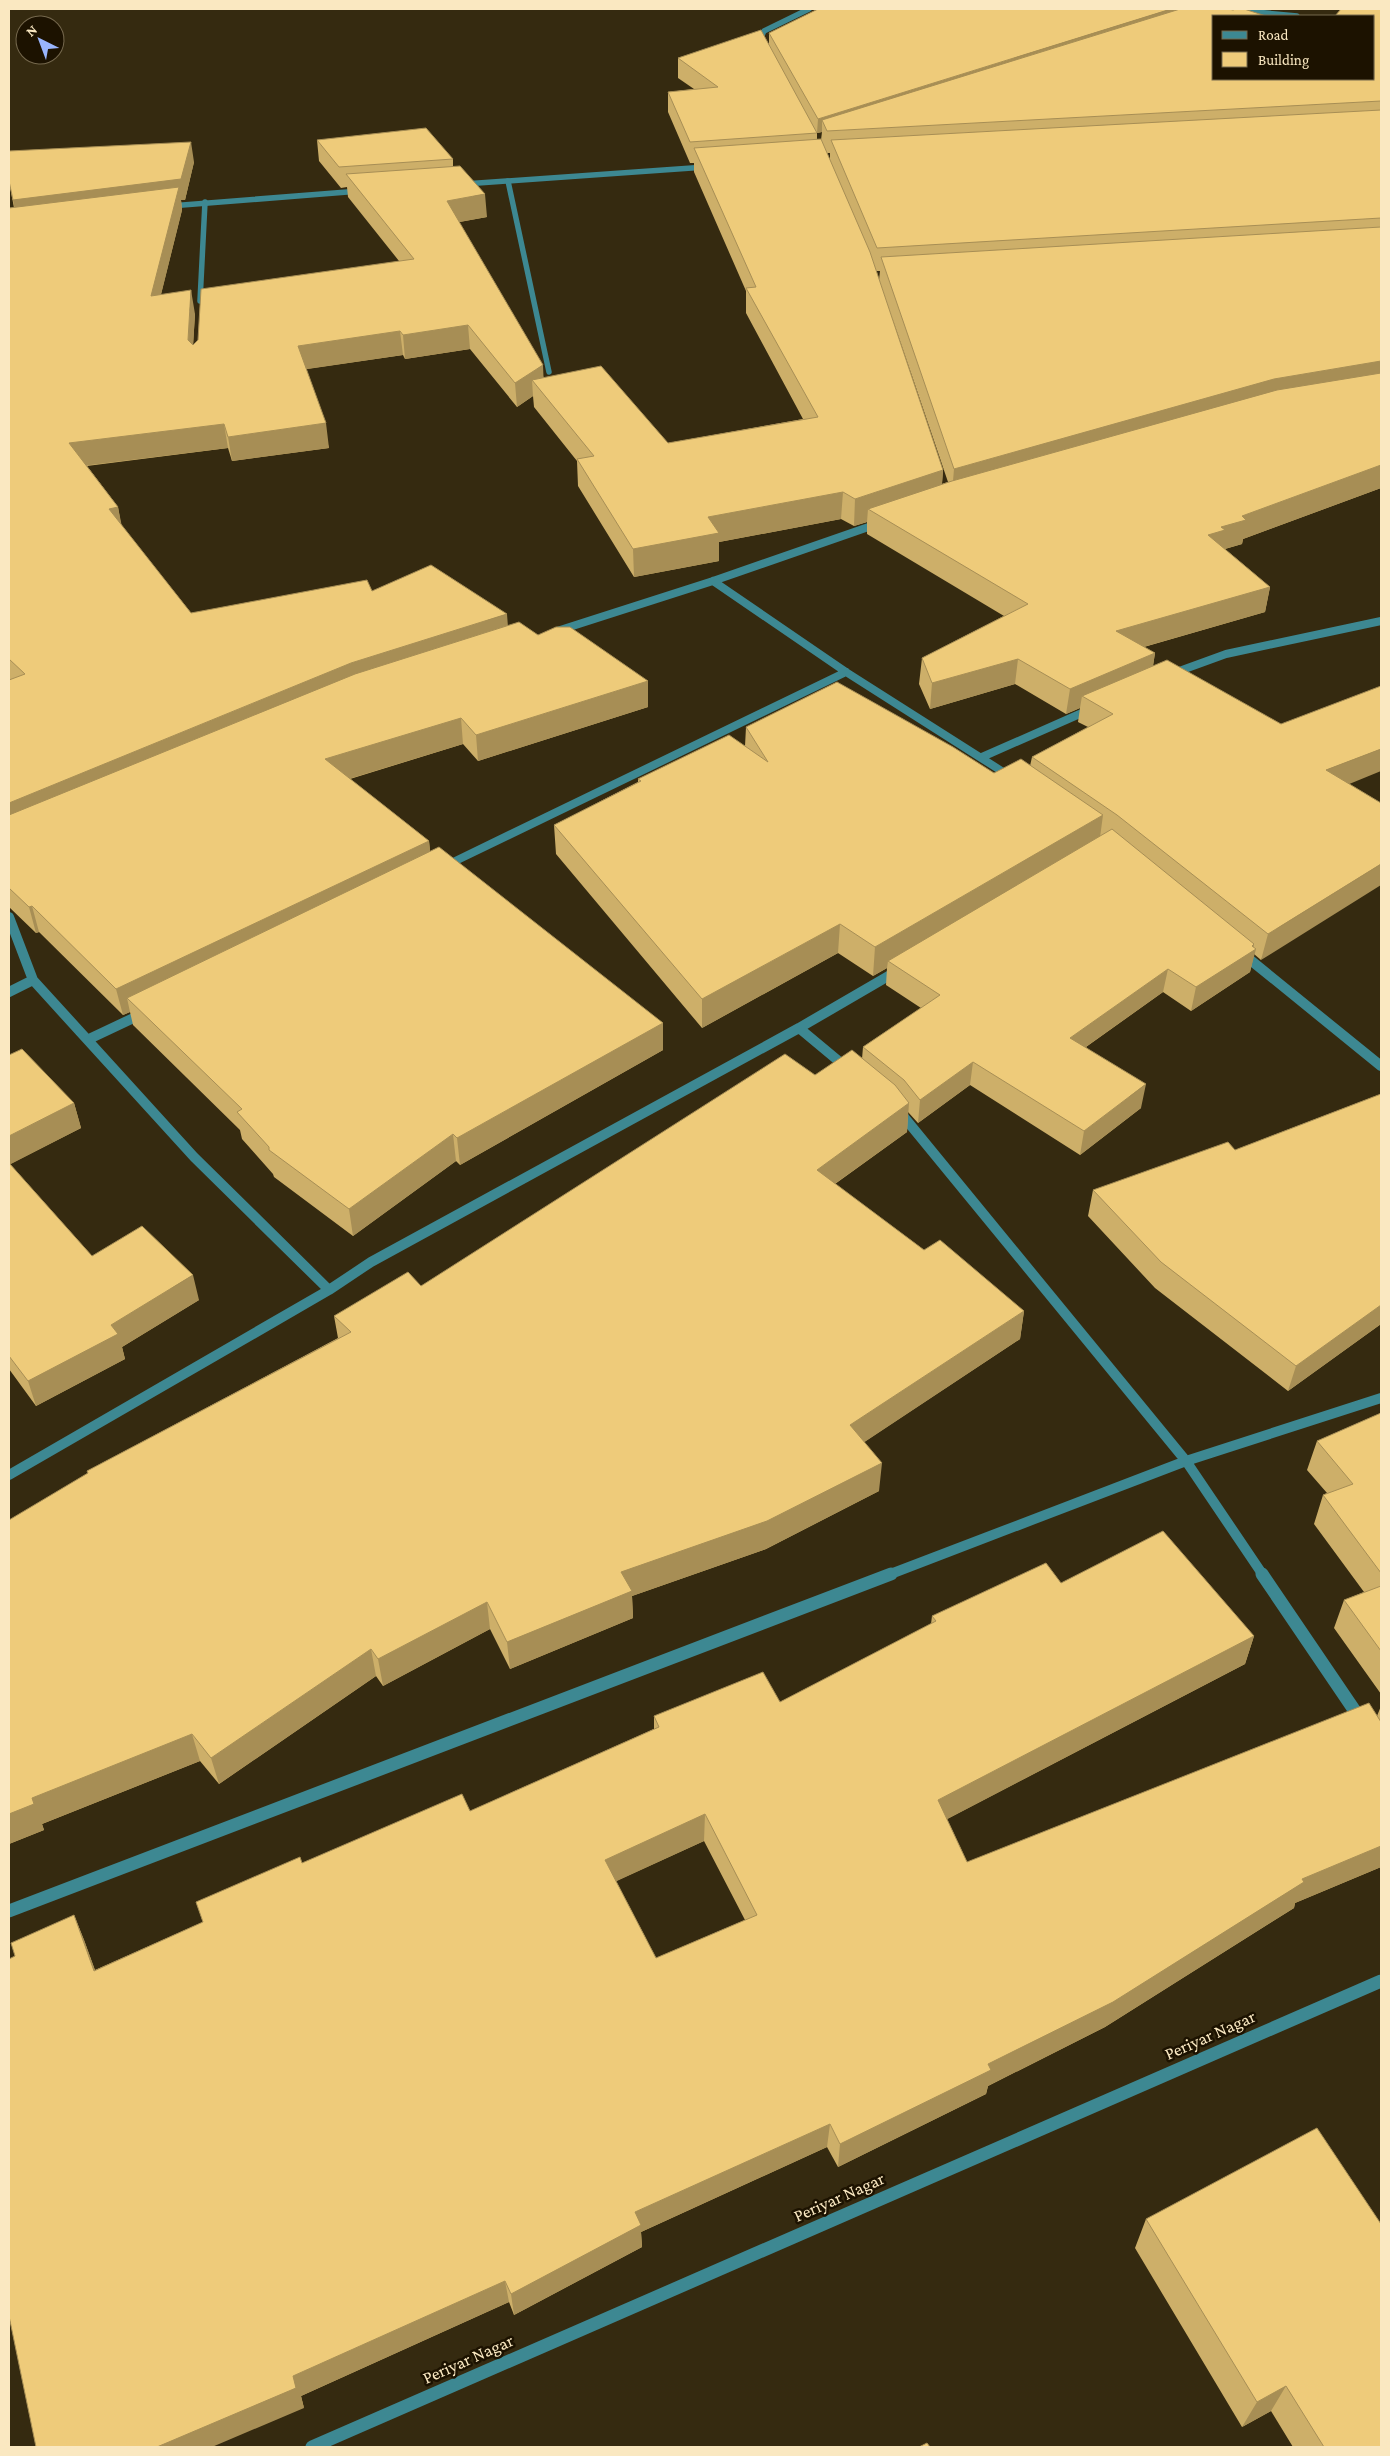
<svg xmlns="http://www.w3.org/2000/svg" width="1390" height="2456" viewBox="0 0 1390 2456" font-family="'Crimson Pro',serif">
	<rect width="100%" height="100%" fill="#352a10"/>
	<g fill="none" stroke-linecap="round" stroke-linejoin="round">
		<path stroke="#3d8892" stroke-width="5.5" d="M1223,9L1297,16
			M764,46L761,37L764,31L809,9
			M508,181L549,372
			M200,301L205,202"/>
		<path stroke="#3d8892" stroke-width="8" d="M713,581L846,672L1011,777
			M557,631L713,581L880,523
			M1171,674L1226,654L1381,621
			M982,757L1091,709
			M445,866L846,672"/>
		<path stroke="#3d8892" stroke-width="10" d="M9,917L33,980L194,1157L329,1290
			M1243,954L1381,1066
			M9,992L33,980
			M799,1028L847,1068
			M89,1039L142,1014
			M899,1111L1186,1461L1263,1575
			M9,1475L329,1290L371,1262L799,1028L897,971
			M888,1575L1186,1461L1381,1398"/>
		<path stroke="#3d8892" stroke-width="13" d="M1262,1574L1361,1720
			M9,1911L891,1574"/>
		<path stroke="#3d8892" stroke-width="5.5" d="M464,184L706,167
			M170,206L360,191"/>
		<path stroke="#3d8892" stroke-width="13" d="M312,2447L1381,1981"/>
	</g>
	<path fill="#cdaf69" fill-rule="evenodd" d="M1381,9V488L1243,539L1242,544L1225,549L1270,587L1265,612L1144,647L1155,653L1153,666L1350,784L1261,960L1254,954L1250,972L1191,1011L1163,992L1086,1047L1141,1108L1080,1155L970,1085L918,1123L908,1112L907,1132L835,1184L924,1250L1024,1311L1020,1339L864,1442L879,1491L766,1549L632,1596L633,1618L510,1669L490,1629L383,1686L376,1676L219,1784L200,1761L42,1824L44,1830L9,1844L88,1473L87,1471L338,1338L334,1316L421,1286L815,1075L862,1059L863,1047L921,1008L886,985L887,968L873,976L838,953L702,1028L556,854L554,825L638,782V779L745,746L746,727L994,773L1030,766L1032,757L1088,727L1078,722L1080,708L1066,714L1015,684L930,709L919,684L922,658L1004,616L867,534V522L854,526L841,519L719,542V561L634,577L578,486L577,461L534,407L533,396L517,407L470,349L405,359L403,355L306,369L329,448L232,461L228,448L87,466L118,507L121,525L191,613L372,591L508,626L538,635L648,681V707L478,761L463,744L350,779L429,841L430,852L663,1023V1050L460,1165L456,1161L353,1236L274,1177L273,1174L242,1139L240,1130L133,1025L130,1012L123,1015L39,932L36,933L9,907V680H10L9,678V208H14L9,181L194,162L185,200H181L182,210L161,294L195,314L193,345L399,261L348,197L347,187L341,188L319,161L317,140L453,159V167L487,217L459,222L544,378L668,443L803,419L746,313V291L694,172V163H690L668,112V92L694,89L678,78V58L769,46V33L1214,79ZM822,132L821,140L817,139V133ZM827,153H830V160ZM876,271H880L879,280ZM892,317L948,482L942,484L943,470Z
		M9,1055L74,1103L81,1128L10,1164L92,1256L199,1300L122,1347L125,1359L36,1406L9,1369Z
		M1381,1094V1324L1288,1391L1155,1288L1088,1216L1093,1190L1235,1150Z
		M1381,1413V1694L1334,1628L1344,1600L1364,1592L1314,1524L1323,1495L1327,1493L1307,1470L1317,1441Z
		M1061,1583L1254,1636L1245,1664L947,1819L967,1862L1377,1716L1381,1706V1867L1295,1903L1294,1908L1105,2027L988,2086L986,2094L838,2167L827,2147L641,2232L642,2247L514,2315L509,2302L301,2396L304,2408L15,1956L74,1915L84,1940L95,1970L203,1922L196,1902L302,1863L470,1811L654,1729V1716L780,1702L931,1624L932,1616ZM704,1841L745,1920L656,1958L616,1881Z
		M1146,2219L1381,2447H1293L1271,2411L1242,2427L1135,2248Z"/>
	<path fill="#a78e55" d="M1171,9H1190L822,120V132L817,133L818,119Z
		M191,142L194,162L185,200H181L182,210L155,319L17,221L13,200Z
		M485,194L487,217L449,224L447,201Z
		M191,290L195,314L192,364L188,340Z
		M468,325L470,349L405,359L403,335Z
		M400,331L403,355L301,370L298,346Z
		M1381,361V379L952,493L954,469L1274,379Z
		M543,365L544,389L532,380L533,396L517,407L515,383Z
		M326,423L329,448L232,461L228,437Z
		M224,424L228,448L74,467L69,443Z
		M1381,465V488L1243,539L1242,544L1221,550L1208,535L1221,527L1242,516Z
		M943,470L941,496L868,509L867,522L854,526L855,499Z
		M843,492L841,519L719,542V561L634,577L633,549L708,517Z
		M118,507L123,532L109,509Z
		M1270,587L1265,612L1112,656L1116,631Z
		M507,614L509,640L9,832V803L351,663Z
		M1155,653L1151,678L1082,696L1080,708L1066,714L1070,689Z
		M1018,659L1015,684L930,709L932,683Z
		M648,681V707L478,761L476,735Z
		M461,718L463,744L329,785L325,759Z
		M1381,749V771L1320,796L1326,770Z
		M1103,815L1099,845L888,961L887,968L873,976L875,947Z
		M429,841L432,867L127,998L130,1012L123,1015L116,989Z
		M1381,864V885L1261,960L1268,934Z
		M32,906L39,932L36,933L29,907Z
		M840,924L838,953L702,1028V999Z
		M1254,944L1253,950L1256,949L1250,972L1191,1011L1196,987Z
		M1168,969L1163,992L1066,1061L1070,1038Z
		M663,1023V1050L460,1165L457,1138Z
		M973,1062L970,1085L918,1123L920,1100Z
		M1146,1084L1141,1108L1080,1155L1084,1131Z
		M74,1103L81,1128L9,1165V1136Z
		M909,1103L907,1132L815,1198L817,1170Z
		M453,1134L456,1161L353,1236L349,1209Z
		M193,1275L199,1300L122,1347L125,1359L36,1406L28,1381L111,1325Z
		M1381,1305V1324L1288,1391L1296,1366Z
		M1024,1311L1020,1339L848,1453L850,1425Z
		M882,1463L879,1491L766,1549L632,1596L633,1618L510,1669L507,1642L621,1572Z
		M487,1602L490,1629L383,1686L378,1659Z
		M1254,1636L1245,1664L934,1826L938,1800Z
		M371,1649L376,1676L219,1784L211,1758Z
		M192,1734L200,1761L42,1824L44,1830L9,1844V1814L32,1798Z
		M705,1814L704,1841L606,1886L605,1860Z
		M1381,1846V1867L1295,1903L1294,1908L1105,2027L988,2086L986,2094L838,2167L840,2144L988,2064L1302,1879Z
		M74,1915L84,1940L104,1996L94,1971Z
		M830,2124L827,2147L641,2232L642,2247L514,2315L511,2294L635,2212Z
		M505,2281L509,2302L301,2396L304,2408L212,2447H157L293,2376Z
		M1286,2386L1271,2411L1242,2427L1257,2402Z"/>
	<path fill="#eecb7a" stroke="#a78e55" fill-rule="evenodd" d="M818,9H1171L818,119L769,33Z
		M1180,9H1229L1233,10L1236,9H1244L1266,16H1214V79H1374V16H1335L1341,9H1381V101L827,131L822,120Z
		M761,30L817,133L690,142L668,92L718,87L678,58Z
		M1381,110V218L877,248L831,140Z
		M426,128L453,159L339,167L317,140Z
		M821,139L870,252L943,470L855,499L843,492L708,517L719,533L633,549L577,459L594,456L532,380L601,366L668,443L818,417L746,288L756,287L694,148Z
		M191,142L181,179L13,200L9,181V151Z
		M460,166L485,194L447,201L543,365L515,383L468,325L403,335L400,331L298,346L326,423L228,437L224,424L69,443L118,507L109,509L191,613L367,580L372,591L431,565L507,614L351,663L9,803V680L25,674L9,659V208L179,187L151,296L191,290L188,340L193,345L198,340L201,289L414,259L346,174Z
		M1381,227V361L1274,379L954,469L881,257Z
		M1381,373V465L1242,516L1246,520L1221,527L1225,530L1208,535L1270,587L1116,631L1155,653L1070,689L1018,659L932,683L922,658L1028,604L868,509L952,481L1277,390Z
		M519,622L538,635L556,627H570L648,681L476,735L461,718L325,759L429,841L116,989L32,906L29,907L9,888V815L355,674Z
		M1167,660L1281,724L1381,686V749L1326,770L1381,803V864L1268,934L1117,815L1032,757L1113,714L1082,696Z
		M837,682L953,747L994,773L1021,759L1103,815L875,947L840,924L702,999L554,825L641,781L638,779L729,735L768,762L746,727Z
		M1112,829L1254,944L1252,946L1256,949L1196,987L1168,969L1070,1038L1146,1084L1084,1131L973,1062L920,1100L904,1080L863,1047L940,995L888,961Z
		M439,847L663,1023L457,1138L453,1134L349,1209L269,1150V1147L237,1112L242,1109L127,998Z
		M22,1049L74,1103L9,1136V1055Z
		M852,1050L895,1085L909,1103L817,1170L924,1250L940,1240L1024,1311L850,1425L882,1463L767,1521L621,1572L632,1591L507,1642L487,1602L378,1659L371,1649L211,1758L192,1734L32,1798L34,1804L9,1814V1520L88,1473L87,1471L351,1332L334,1316L408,1272L421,1286L785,1054L815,1075Z
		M1381,1094V1305L1296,1366L1161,1262L1093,1190L1228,1142L1235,1150Z
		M9,1163L92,1256L142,1226L193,1275L111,1325L118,1334L28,1381L9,1356V1316L10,1315L9,1314Z
		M1381,1413V1573L1323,1495L1353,1484L1317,1441Z
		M1163,1531L1254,1636L938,1800L967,1862L1369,1703L1381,1722V1846L1302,1879L1304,1882L1113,2002L988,2064L991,2070L840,2144L830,2124L635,2212L641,2225L511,2294L505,2281L293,2376L296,2388L157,2447H36L9,2316V1959L15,1956L11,1943L74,1915L94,1971L203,1922L196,1902L300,1857L302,1863L462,1794L470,1811L659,1727L654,1716L763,1672L780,1702L936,1621L932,1616L1046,1563L1061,1583ZM705,1814L757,1915L656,1958L605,1860Z
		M1381,1586V1651L1344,1600Z
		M1317,2128L1381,2224V2447H1324L1286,2386L1257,2402L1146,2219Z
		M927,2443L930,2447H919Z"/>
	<g text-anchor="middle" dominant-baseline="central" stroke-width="5" stroke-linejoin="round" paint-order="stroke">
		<g font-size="18" fill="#fae8c1" stroke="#1c1200">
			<text transform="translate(1210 2035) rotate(-24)">Periyar Nagar</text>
			<text transform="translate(839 2197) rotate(-24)">Periyar Nagar</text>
			<text transform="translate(468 2359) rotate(-24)">Periyar Nagar</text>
		</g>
	</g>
	<rect width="1390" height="2456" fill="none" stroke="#fae8c1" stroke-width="20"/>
	<rect x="1212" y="15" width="162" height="65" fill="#1c1200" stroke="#75684d"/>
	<rect x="1222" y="31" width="25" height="8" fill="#3d8892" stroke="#75684d"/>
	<text x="1258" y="40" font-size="15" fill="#fae8c1">Road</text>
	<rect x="1222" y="52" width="25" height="15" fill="#eecb7a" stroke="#75684d"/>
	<text x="1258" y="65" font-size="15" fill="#fae8c1">Building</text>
	<g transform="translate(40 40) rotate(318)"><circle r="24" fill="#1c1200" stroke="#75684d"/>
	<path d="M0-4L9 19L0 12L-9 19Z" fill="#99b5fd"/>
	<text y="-8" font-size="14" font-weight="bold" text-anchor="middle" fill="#fae8c1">N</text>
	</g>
</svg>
